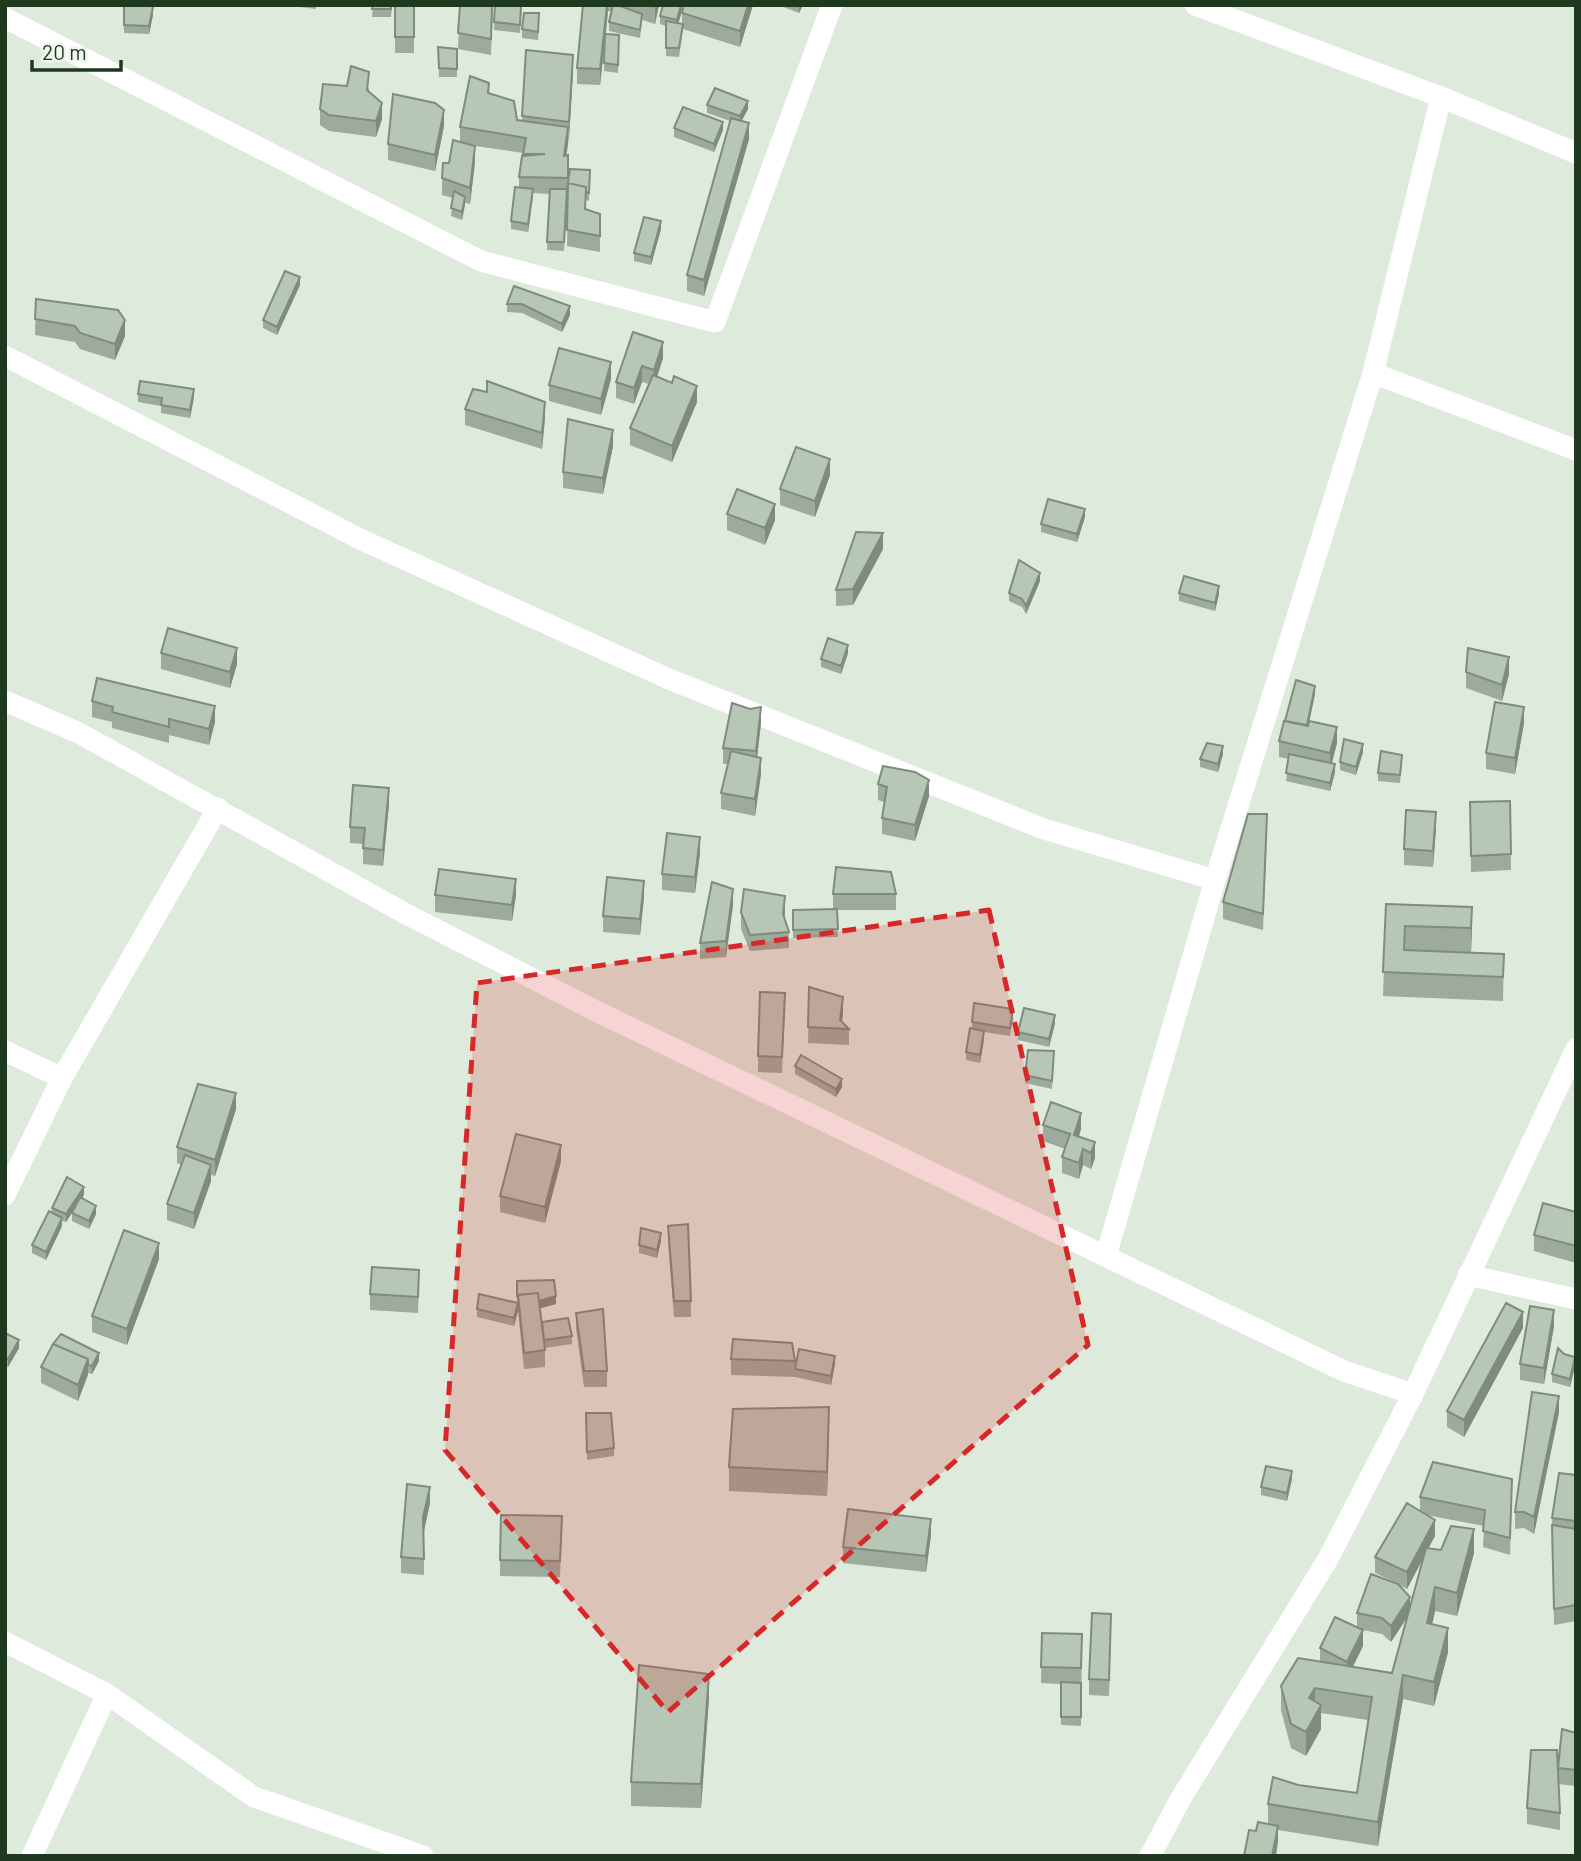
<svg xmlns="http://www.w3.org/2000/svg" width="1581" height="1861" viewBox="0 0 1581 1861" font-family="Barlow,sans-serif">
	<rect width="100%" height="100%" fill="#deeadc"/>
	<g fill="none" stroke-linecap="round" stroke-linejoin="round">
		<path stroke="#fff" stroke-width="21" d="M1195,5L1441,97L1576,153
			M5,18L481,261L715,322L832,5
			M5,356L362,540L669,679L1044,829L1215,880
			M1373,373L1576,450
			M5,701L79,733L408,915L598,1012L1344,1371L1413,1394
			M5,1051L62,1078
			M5,1195L62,1078L218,808
			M1106,1256L1215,880L1373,373L1441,97
			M1468,1275L1576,1299
			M5,1642L107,1694L254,1797L423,1856
			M32,1856L107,1694
			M1150,1856L1181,1798L1328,1559L1413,1394L1576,1049"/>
	</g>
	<path fill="#9dab9c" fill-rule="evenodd" d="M123,5L153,15L149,34L124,33Z
		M284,5H316V9Z
		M373,5H392L391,17H372Z
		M395,5H414V53H395Z
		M460,5H493L491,55L458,49Z
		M495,5H522L520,33L494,30Z
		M583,5H659L655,24L642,20L640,38L609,31V22L612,12L608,11L606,34L619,35L618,73L604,71L605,43L600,85L577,84V68Z
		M682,5V11L678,23L682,24V13L684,5H753L740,47L683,29L679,57L666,56V26L660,24V16Z
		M778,5H803L799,13Z
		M539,21L538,40L522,38V29Z
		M438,47L457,49V77H439Z
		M526,50L573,71L569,138L566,156L568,183L590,170L589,201L586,200V209L600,214V252L567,246L568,197L564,251L547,250L550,194L533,193L528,232L511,229V221L519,188V177L523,153L475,146V162L470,204L465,203L462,220L451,216L453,198L442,195V178L460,142V127L489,93L517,120H522Z
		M369,88V92L382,119L376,137L329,131L320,125V109Z
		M707,105L748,109L741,121L749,139L704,296L687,291V275L730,121L707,113Z
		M444,126L435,171L388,160V144Z
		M674,128L723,130L714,152L674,137Z
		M661,229L651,265L634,261V253Z
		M300,285L277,335L263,328V320Z
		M514,286L570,315L562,332L522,313L507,312V304Z
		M36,299L125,336L115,360L80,349L75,342L35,335Z
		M633,332L663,358L657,377L697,402L672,462L630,445V428L649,384L642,382L634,404L616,398V382Z
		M611,379L601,415L549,401V385Z
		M138,394L194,397L190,418L161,413V406L138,402Z
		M465,409L545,418L542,449L465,425Z
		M613,446L603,494L563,488V472Z
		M830,475L815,517L780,505V489Z
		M727,514L775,520L765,545L727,530Z
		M1085,517L1077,542L1041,532V524Z
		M883,549L853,605L836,606V590Z
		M1040,581L1026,614L1022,607L1009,601V593Z
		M1179,593L1219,594L1215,611L1179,601Z
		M161,653L237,664L230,688L161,669Z
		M848,653L841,674L821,667V659Z
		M1466,672L1509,674L1502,701L1466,688Z
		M1315,694L1309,721L1337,743L1332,763L1335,772L1330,791L1286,781L1289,759L1279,757V741Z
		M92,701L215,722L209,745L169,735V743L112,728V722L92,717Z
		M761,723L757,757L761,774L755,816L721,809V793L728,764H723V748Z
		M1524,723L1515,774L1486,769V753Z
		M1363,752L1356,775L1340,770V762Z
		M1223,754L1218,772L1200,767V759Z
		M1402,763L1400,783L1378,781V773Z
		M878,784L929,796L915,841L882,834V818L884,802L878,800Z
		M1510,801L1511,870L1471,872L1470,802Z
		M389,804L383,866L363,864V844L350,843V827Z
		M1436,828L1433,867L1404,865V849Z
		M1267,830L1263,930L1223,919V902Z
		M700,853L695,893L662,890V874Z
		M833,894H896V910H837L838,937L793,938V910H833Z
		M435,895H516L512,921L435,912Z
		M644,897L640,935L603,932V916Z
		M1386,904L1472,907L1471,952L1405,950V951L1504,954L1503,1001L1383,996Z
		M733,905L726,957L700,959V943Z
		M741,912H785L784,919L789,932V948L750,951L741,929Z
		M809,987L843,1013L842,1022L849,1029V1045L808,1043Z
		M785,1009L782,1073L758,1072V1056Z
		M1013,1017L1010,1036L984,1032V1039L980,1063L966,1060V1052L972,1029V1022Z
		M1055,1023L1049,1047L1018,1040V1032Z
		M1054,1059L1052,1089L1025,1083V1075Z
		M795,1066L842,1087L836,1097L795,1074Z
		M236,1109L215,1176L211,1175V1181L194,1229L167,1220V1204L182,1165L177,1163V1147Z
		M1043,1125L1081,1129L1079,1137L1095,1142V1158L1091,1169L1083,1165L1079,1179L1062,1173V1157L1065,1149L1043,1141Z
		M561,1161L545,1223L500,1212V1196Z
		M84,1195L82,1198L96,1214L89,1229L72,1221V1213L66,1222L62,1221V1226L46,1260L32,1253V1245L52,1213V1208Z
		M1576,1212V1263L1534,1251V1235Z
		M668,1226L691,1301V1317H674L668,1242Z
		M661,1241L657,1258L639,1253V1245Z
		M159,1259L127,1345L92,1332V1316Z
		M517,1281L556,1304L540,1308L542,1324L572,1336V1344L545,1348V1367L524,1369L518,1311L514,1326L477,1317V1309L517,1303Z
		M419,1286L418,1313L370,1310V1294Z
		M576,1313L607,1371V1387H584L576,1329Z
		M1554,1326L1544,1384L1520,1380V1364Z
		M1523,1328L1464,1437L1447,1427V1411Z
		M5,1337L19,1348L8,1367L5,1365Z
		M50,1347L99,1361L92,1374L88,1373L78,1401L41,1383V1367L50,1350Z
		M731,1359L795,1361V1369L835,1364L831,1385L795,1377L731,1375Z
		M1575,1366L1570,1387L1552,1382V1374Z
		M1559,1412L1534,1534L1524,1528L1515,1529V1512Z
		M586,1413L614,1448V1456L587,1460Z
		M829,1430L827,1496L729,1491V1467Z
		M1576,1475V1621L1554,1625L1552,1518Z
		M1292,1479L1287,1501L1261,1495V1487Z
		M1512,1495L1510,1555L1483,1547L1484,1526L1426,1515L1435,1536L1428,1548L1474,1553L1457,1616L1435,1611L1432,1625L1448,1652L1434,1706L1403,1699L1378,1846L1278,1830V1842L1256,1831L1268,1824V1804L1298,1785L1357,1793L1368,1720L1321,1713V1729L1306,1756L1291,1748L1281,1710V1686L1320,1661V1648L1357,1627V1613L1394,1582L1375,1573V1557L1420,1511V1497ZM1423,1558L1410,1607L1399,1585L1407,1589ZM1407,1617L1392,1673L1353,1667L1363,1646V1630L1382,1634L1391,1642Z
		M430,1503L424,1532V1575L401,1573V1557Z
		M562,1532L560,1577L500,1576V1560Z
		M931,1535L926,1572L843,1563V1547Z
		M1111,1630L1109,1696L1089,1695V1679Z
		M1042,1633L1082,1634L1081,1726L1061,1725V1684L1041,1683Z
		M709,1698L701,1808L631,1806V1782Z
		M1576,1733V1786L1558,1784V1768Z
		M1527,1808L1560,1813V1830L1527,1824Z"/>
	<path fill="#808b7f" d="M607,5H608V11L600,85V69Z
		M656,5H659L655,24V7Z
		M681,5L682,11L677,28V20Z
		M748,5H753L740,47V31Z
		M799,5H803L799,13Z
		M153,7V15L149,34V26Z
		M573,55V71L569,138V122Z
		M748,101V109L740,124V116Z
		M382,103V119L376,137V121Z
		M444,110V126L435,171V155Z
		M723,122V130L714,152V144Z
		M749,123V139L704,296V280Z
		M568,127V144L564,172V156Z
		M475,146V162L470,204V188Z
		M533,189V197L528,232V224Z
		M465,197V205L462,220V212Z
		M661,221V229L651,265V257Z
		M300,277V285L277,335V327Z
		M570,306V315L562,332V324Z
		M125,320V336L115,360V344Z
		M663,342V358L654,386V370Z
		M611,362V379L601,415V399Z
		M642,366V382L634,404V388Z
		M697,386V402L672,462V446Z
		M194,389V397L190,418V410Z
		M545,402V418L542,449V433Z
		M613,430V446L603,494V478Z
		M830,459V475L815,517V501Z
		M775,504V520L765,545V528Z
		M1085,509V517L1077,542V534Z
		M883,533V549L853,605V589Z
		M1040,573V581L1026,614V606Z
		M1219,586V594L1215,611V603Z
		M848,645V653L841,674V666Z
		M237,648V664L230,688V672Z
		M1509,657V674L1502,701V685Z
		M1315,686V694L1306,738V730Z
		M215,706V722L209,745V729Z
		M761,707V723L756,767V751Z
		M1524,707V723L1515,774V758Z
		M1337,727V743L1330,769V753Z
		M1363,744V752L1356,775V767Z
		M1223,746V754L1218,772V764Z
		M761,758V774L755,816V799Z
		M1335,764V772L1330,791V783Z
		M929,780V796L915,841V825Z
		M389,788V804L383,866V850Z
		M1436,812V828L1433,867V851Z
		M700,837V853L695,893V877Z
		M516,879V895L512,921V905Z
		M644,881V897L640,935V919Z
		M733,889V905L726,957V941Z
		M785,896V912L783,930V914Z
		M1472,907V931L1471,952V928Z
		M843,997V1013L841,1028L840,1020Z
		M1055,1015V1023L1049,1047V1039Z
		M984,1031V1039L980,1063V1055Z
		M842,1079V1087L836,1097V1089Z
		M236,1093V1109L215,1176V1160Z
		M1081,1113V1129L1074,1151V1135Z
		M1095,1142V1158L1091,1169V1153Z
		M561,1145V1161L545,1223V1207Z
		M1083,1149V1165L1079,1179V1163Z
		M211,1165V1181L194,1229V1213Z
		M84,1187V1195L66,1222V1214Z
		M96,1206V1214L89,1229V1221Z
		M62,1218V1226L46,1260V1252Z
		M661,1233V1241L657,1258V1250Z
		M159,1243V1259L127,1345V1329Z
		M556,1296V1304L538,1309V1301Z
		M518,1303V1311L514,1326V1318Z
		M1554,1310V1326L1544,1384V1368Z
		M1523,1312V1328L1464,1437V1420Z
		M19,1340V1348L8,1367V1359Z
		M99,1353V1361L92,1374V1366Z
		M835,1356V1364L831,1385V1376Z
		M1575,1357V1366L1570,1387V1379Z
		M88,1359V1375L78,1401V1385Z
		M1559,1396V1412L1534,1534V1517Z
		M829,1407V1430L827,1496V1472Z
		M1292,1471V1479L1287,1501V1493Z
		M430,1487V1503L423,1534V1517Z
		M931,1519V1535L926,1572V1556Z
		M1435,1520V1536L1407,1589V1572Z
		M1474,1529V1553L1457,1616V1593Z
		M1435,1587V1611L1427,1647V1623Z
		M1410,1597V1613L1391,1642V1626Z
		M1448,1628V1652L1434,1706V1682Z
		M1363,1630V1646L1347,1678V1662Z
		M709,1674V1698L701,1808V1784Z
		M1403,1675V1699L1378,1846V1822Z
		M1315,1688V1712L1309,1698Z
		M1321,1705V1729L1306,1756V1732Z
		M1278,1826V1842L1276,1856H1272Z"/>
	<path fill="#b7c7b5" stroke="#808b7f" stroke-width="2" d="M124,5H149L153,7L149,26L124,25Z
		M373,5H391V9H372Z
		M395,5H414V37H395Z
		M460,5H492L491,39L458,33Z
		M495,5H521L520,25L494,22Z
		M583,5H607L600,69L577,68Z
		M613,5H617L642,14L640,30L609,22Z
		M663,5H681L677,20L660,16Z
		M684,5H748L740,31L682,13Z
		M524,13H539L538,32L522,29Z
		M666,21L683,24L679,48H666Z
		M605,34L619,35L618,65L604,63Z
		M438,47L457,49V69L439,68Z
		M526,50L573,55L569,122L522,116Z
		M351,66L369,72L367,90L382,103L376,121L329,115L320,109L323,84L347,86Z
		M470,76L489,83L488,93L514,101L517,120L568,127L564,156L568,155V178L519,177L522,156L545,154H523L526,138L460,127Z
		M715,88L748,101L740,116L707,105Z
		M393,94L435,103L444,110L435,155L388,144Z
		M683,107L723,122L714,144L674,128Z
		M731,118L749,123L704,280L687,275Z
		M453,140L475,146L470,188L442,178L443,163H449Z
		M570,169L590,170L589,193L586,192V187L568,183L567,189Z
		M568,183L586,187L585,209L600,214V236L567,230Z
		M515,187L533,189L528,224L511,221Z
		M550,189H567L564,242H547Z
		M454,191L465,197L462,212L451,208Z
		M644,217L661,221L651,257L634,253Z
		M285,271L300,277L277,327L263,320Z
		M514,286L570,306L562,324L522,304H507Z
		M36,299L118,310L125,320L115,344L80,333L75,326L35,319Z
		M633,332L663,342L654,370L642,366L634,388L616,382Z
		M559,348L611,362L601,399L549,385Z
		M653,375L672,383L674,376L697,386L672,446L630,428Z
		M140,381L194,389L190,410L161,405L162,398L138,394Z
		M487,381L545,402L542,433L465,409L473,389L487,392Z
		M568,419L613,430L603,478L563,472Z
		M796,447L830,459L815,501L780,489Z
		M737,489L775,504L765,528L727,514Z
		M1048,499L1085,509L1077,534L1041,524Z
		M856,532L883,533L853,589L836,590Z
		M1019,560L1040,573L1026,606L1022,599L1009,593Z
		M1184,576L1219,586L1215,603L1179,593Z
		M168,628L237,648L230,672L161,653Z
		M828,638L848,645L841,666L821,659Z
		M1468,648L1509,657L1502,685L1466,672Z
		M97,678L215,706L209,729L169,719V727L112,712L113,707L92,701Z
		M1296,680L1315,686L1307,725L1285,721Z
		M1495,702L1524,707L1515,758L1486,753Z
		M732,703L750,709L761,707L756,751L723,748Z
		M1284,721L1308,726L1309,721L1337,727L1330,753L1279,741Z
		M1344,739L1363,744L1356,767L1340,762Z
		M1207,743L1223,746L1218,764L1200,759Z
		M731,751L761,758L755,799L721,793Z
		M1381,751L1402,755L1400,775L1378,773Z
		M1289,754L1335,764L1330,783L1286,773Z
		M883,766L915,772L929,780L915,825L882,818L887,787L878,784Z
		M353,785L389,788L383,850L363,848L365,828L350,827Z
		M1510,801L1511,854L1471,856L1470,802Z
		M1406,810L1436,812L1433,851L1404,849Z
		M1248,814H1267L1263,914L1223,902Z
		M667,833L700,837L695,877L662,874Z
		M836,867L891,872L896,894H833Z
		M439,869L516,879L512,905L435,895Z
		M607,877L644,881L640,919L603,916Z
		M712,882L733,889L726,941L700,943Z
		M744,889L785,896L783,914L789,932L750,935L741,912Z
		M1386,904L1472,907L1471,928L1405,926L1404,950L1504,954L1503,977L1383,972Z
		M837,909L838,929L793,930V910Z
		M809,987L843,997L840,1020L849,1029L808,1027Z
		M760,992L785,993L782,1057L758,1056Z
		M974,1003L1013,1009L1010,1028L972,1022Z
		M1024,1008L1055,1015L1049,1039L1018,1032Z
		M970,1028L984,1031L980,1055L966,1052Z
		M1028,1050L1054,1051L1052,1081L1025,1075Z
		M801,1055L842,1079L836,1089L795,1066Z
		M198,1084L236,1093L215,1160L177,1147Z
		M1051,1102L1081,1113L1074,1135L1095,1142L1091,1153L1083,1149L1079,1163L1062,1157L1070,1134L1043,1125Z
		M516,1134L561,1145L545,1207L500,1196Z
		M185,1155L211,1165L194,1213L167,1204Z
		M67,1177L84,1187L66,1214L52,1208Z
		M80,1197L96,1206L89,1221L72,1213Z
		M1543,1203L1576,1212V1246L1534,1235Z
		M49,1211L62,1218L46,1252L32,1245Z
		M688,1224L691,1301H674L668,1226Z
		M641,1228L661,1233L657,1250L639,1245Z
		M124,1230L159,1243L127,1329L92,1316Z
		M372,1267L419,1270L418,1297L370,1294Z
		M554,1280L556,1296L539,1301L538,1293L518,1295L517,1297V1281Z
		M538,1293L545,1350L524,1353L518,1295Z
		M479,1294L518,1303L514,1318L477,1309Z
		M1506,1303L1523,1312L1464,1420L1447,1411Z
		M1530,1306L1554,1310L1544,1368L1520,1364Z
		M603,1309L607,1371H584L576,1313Z
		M568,1318L572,1336L544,1340L542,1322Z
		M7,1334L19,1340L8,1359L5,1357V1337Z
		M61,1334L99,1353L92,1366L88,1365V1359L53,1344Z
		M733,1339L792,1343L795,1361L731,1359Z
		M53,1344L88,1359L78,1385L41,1367Z
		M1558,1348L1564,1354L1575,1357L1570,1379L1552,1374Z
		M799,1349L835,1356L831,1376L795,1369Z
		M1532,1392L1559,1396L1534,1517L1524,1512H1515Z
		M829,1407L827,1472L729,1467L733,1409Z
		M586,1413H611L614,1448L587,1452Z
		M1433,1462L1512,1479L1510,1538L1483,1531L1485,1510L1420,1497Z
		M1266,1466L1292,1471L1287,1493L1261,1487Z
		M1559,1473L1576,1475V1521L1552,1518Z
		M407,1484L430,1487L423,1517L424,1559L401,1557Z
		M1407,1503L1435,1520L1407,1572L1375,1557Z
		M848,1509L931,1519L926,1556L843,1547Z
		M501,1515L562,1516L560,1561L500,1560Z
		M1552,1525L1576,1529V1605L1554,1609Z
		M1451,1526L1474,1529L1457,1593L1435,1587L1427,1623L1448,1628L1434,1682L1403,1675L1378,1822L1268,1804L1273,1777L1298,1785L1357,1793L1372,1697L1315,1688L1309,1698L1321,1705L1306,1732L1291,1724L1281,1686L1298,1658L1392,1673L1426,1548L1441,1550Z
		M1371,1574L1398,1584L1410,1597L1391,1626L1382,1618L1357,1613Z
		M1092,1613L1111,1614L1109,1680L1089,1679Z
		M1335,1617L1363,1630L1347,1662L1320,1648Z
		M1042,1633L1082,1634L1081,1668L1041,1667Z
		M639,1665L709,1674L701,1784L631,1782Z
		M1061,1682L1081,1683V1717H1061Z
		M1562,1729L1576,1733V1770L1558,1768Z
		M1531,1750H1557L1560,1813L1527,1808Z
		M1258,1822L1278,1826L1272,1856H1244L1249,1830L1256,1831Z"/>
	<path fill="#d62828" fill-opacity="0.2" stroke="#d62828" stroke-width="5" stroke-dasharray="14 9" stroke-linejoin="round" d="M989,910L1088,1345L668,1712L445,1450L477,983Z"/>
	<rect width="1581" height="1861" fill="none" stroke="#1e391f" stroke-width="14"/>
	<path d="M32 60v10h89v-10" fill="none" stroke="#1e391f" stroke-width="3.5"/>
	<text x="42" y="60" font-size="21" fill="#1e391f" stroke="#eef6ed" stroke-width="5" paint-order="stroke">20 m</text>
</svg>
